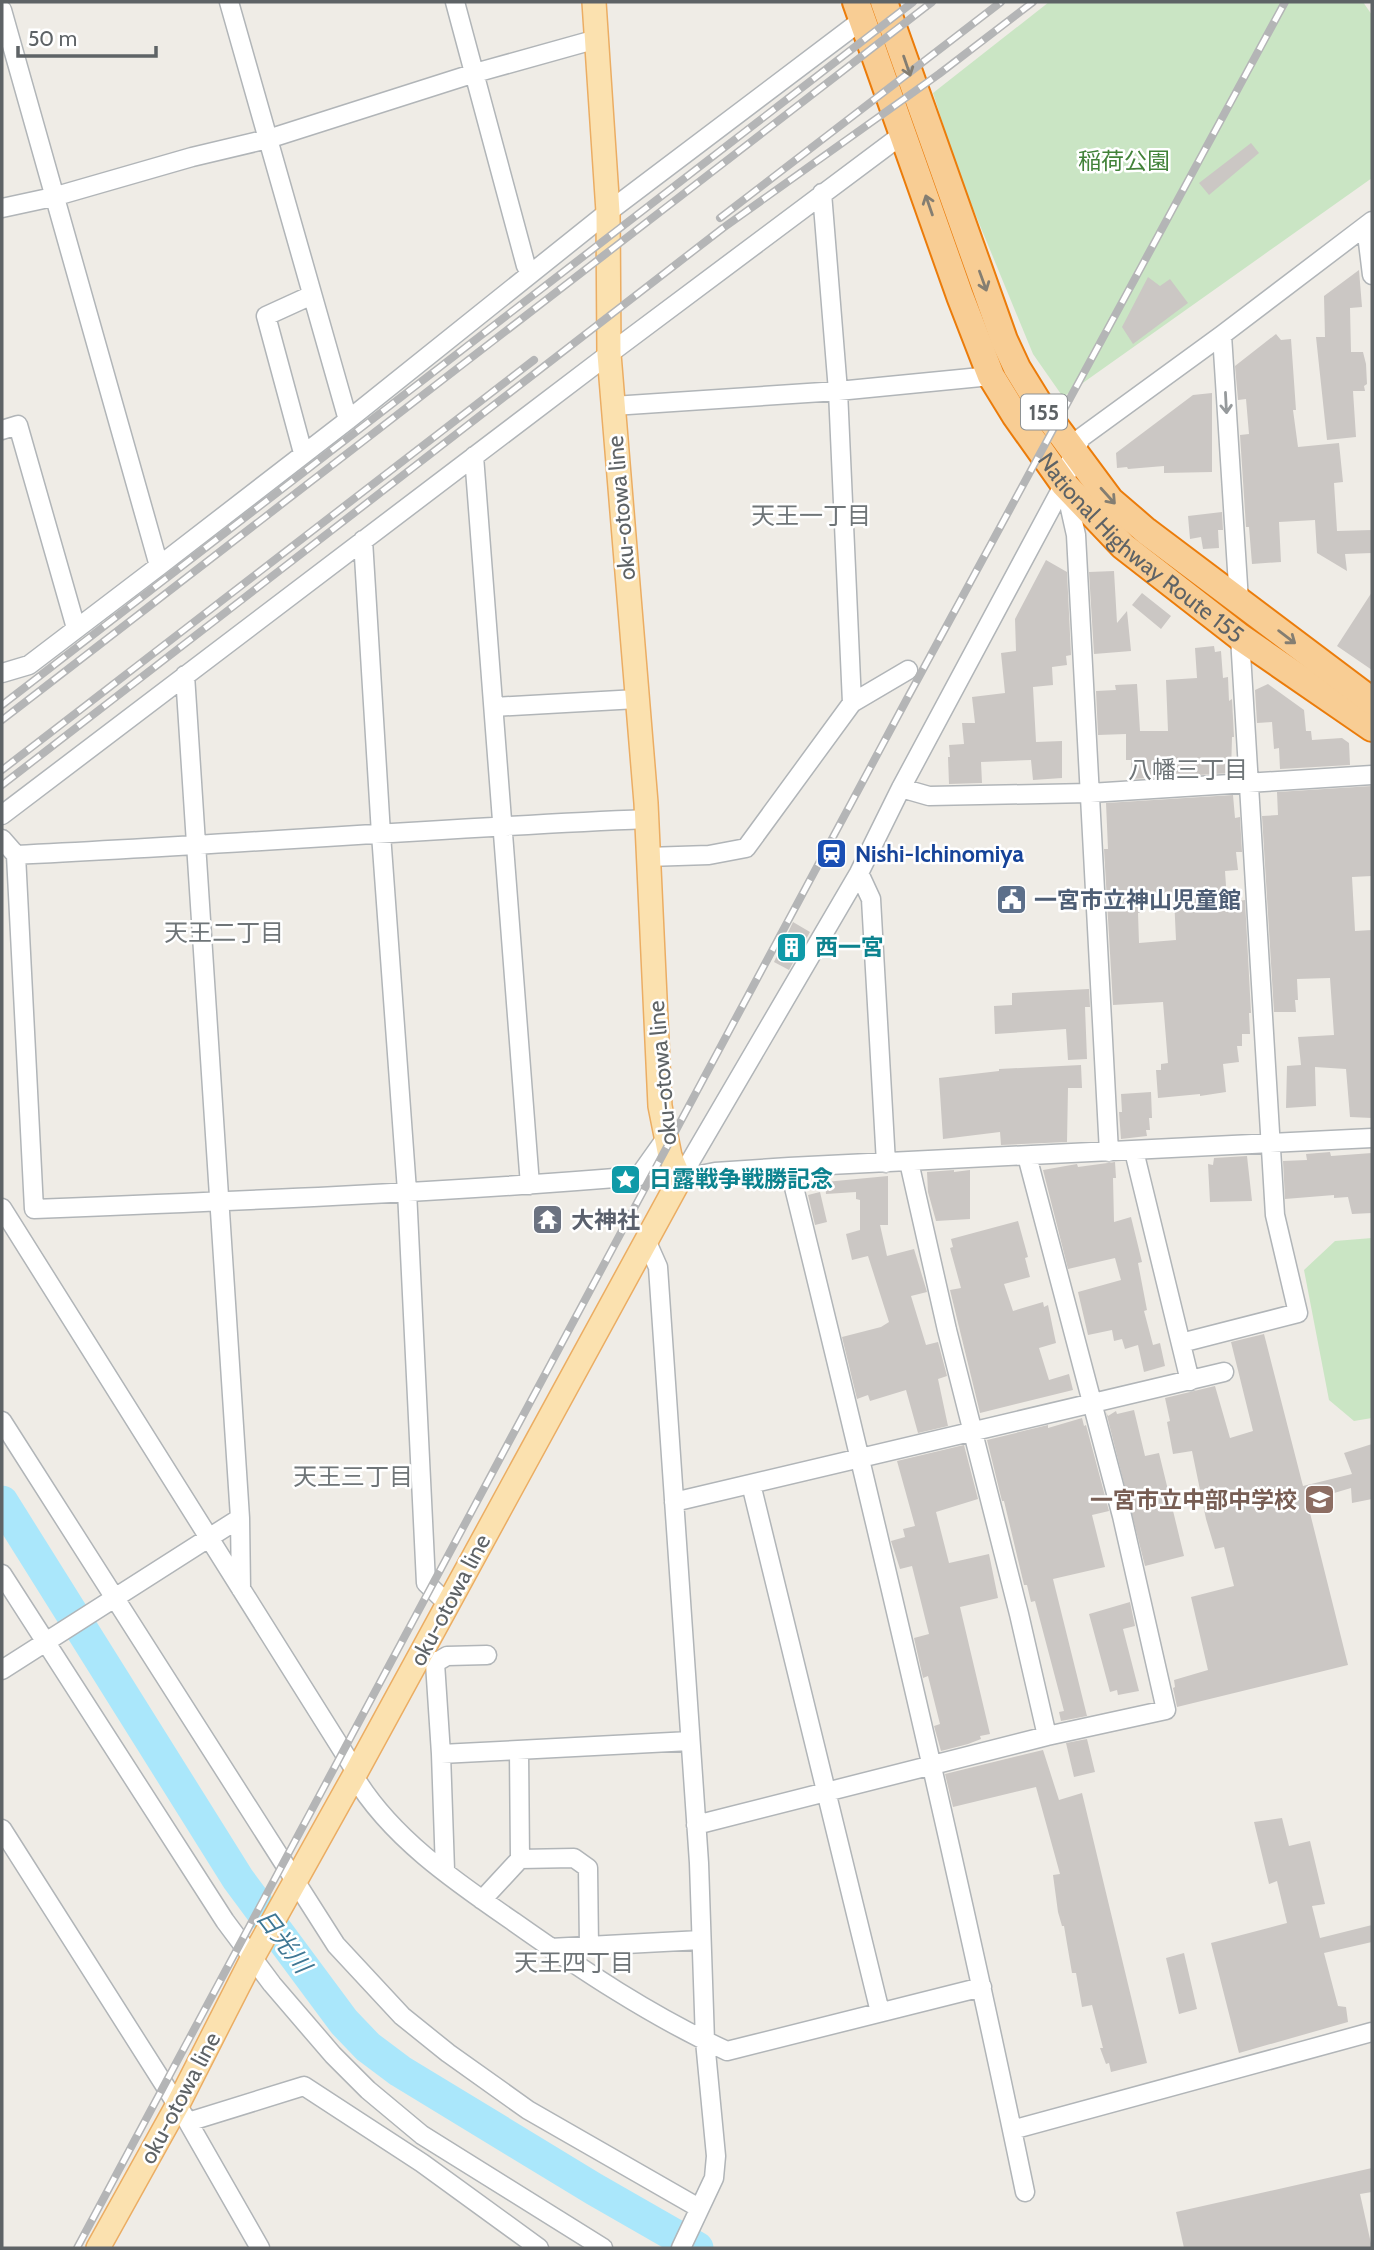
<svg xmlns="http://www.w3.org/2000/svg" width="1374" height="2250" viewBox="0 0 1374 2250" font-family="Cabin,'Noto Sans JP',sans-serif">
	<rect width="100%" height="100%" fill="#efece6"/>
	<path fill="#cae5c4" d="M1049,2H1363L1372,15V178L1063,397L1033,354L960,177L933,93Z
		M1372,1238V1418L1354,1421L1329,1400L1304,1270L1335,1241Z"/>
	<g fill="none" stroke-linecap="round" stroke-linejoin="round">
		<path stroke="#aae7fb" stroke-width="33" d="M2,1502L238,1879L344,2022L368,2047L400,2071L594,2189L697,2248"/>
	</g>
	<path fill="#cbc7c4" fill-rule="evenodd" d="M1251,143L1259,153L1209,195L1199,183Z
		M1359,270L1362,307L1350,308L1351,352H1363L1366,364L1367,384L1364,386L1365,391H1353L1356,437L1327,440L1316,337H1325L1324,296Z
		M1148,277L1160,286L1170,279L1188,303L1133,344L1122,327Z
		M1276,334L1281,340L1291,339L1296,410H1293L1298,447L1339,443L1343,482L1334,483L1337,531L1372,530V553L1345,554L1347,571L1317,553L1315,520L1279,522L1281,562L1252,564L1249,527H1246L1240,435L1249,434L1246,399L1238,400L1235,366Z
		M1212,393V472L1164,473V466L1128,469L1127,467L1117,468L1116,453L1193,395Z
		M1222,512L1223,530H1218L1219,548L1203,549L1201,537L1190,539L1188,516Z
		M1046,560L1067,572L1071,655L1066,656L1067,665L1052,667L1053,685L1033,687L1036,742L1062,741V778L1033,780L1031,760L981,762L982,783L949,784L948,757H950L949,745L964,744L962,723H975L972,697L1005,693L1001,653L1016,651L1015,619Z
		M1114,571L1117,623L1127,611L1131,651L1094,654L1089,572Z
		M1372,592V670L1337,646Z
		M1142,593L1171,616L1161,629L1132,605Z
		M1214,646L1215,652L1221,651L1223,678L1228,677L1229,701L1232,699L1234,737H1232L1231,773L1132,779L1131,760H1126V734L1098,735L1096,691L1116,690L1115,685L1137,684L1140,731H1168L1166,680L1197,678L1195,648Z
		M1268,684L1304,710L1306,731H1311L1312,740L1342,738L1349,743L1350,765L1280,769L1279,748L1274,749L1272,722L1257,723L1255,690Z
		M1372,786V876L1352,877L1355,931L1372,930V1118L1350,1117L1346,1069L1315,1067L1316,1106L1286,1108L1287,1066L1301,1065L1298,1037L1334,1035L1330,978L1297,979L1298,1000H1295L1296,1012H1274L1262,816L1278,815L1277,792Z
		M1233,795L1235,818L1240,817L1242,852H1236L1238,870L1225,871L1227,900H1231V902L1245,900L1251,1013H1249L1250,1034H1242V1046H1237L1239,1062L1223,1064L1226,1092L1200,1096V1094L1158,1098L1156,1070H1161V1064L1168,1063L1163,1002L1113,1005L1104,849H1108L1106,803ZM1174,897L1176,940L1139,943L1138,913H1140V906H1143V899Z
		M793,922L810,932L789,970L774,962Z
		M1089,989L1090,1007H1085L1087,1059L1068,1060L1066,1029L995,1034L994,1006L1012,1005V993Z
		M1081,1065L1082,1088H1068L1067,1142L1001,1145L1000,1132L943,1139L939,1078L999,1071V1069Z
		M1151,1092L1152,1118H1149L1150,1130H1146L1147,1136L1121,1139L1119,1112H1122L1121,1094Z
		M1330,1152L1331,1156L1372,1153V1213L1352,1214L1348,1197L1334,1198V1195L1285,1199L1283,1161L1307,1160L1306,1154Z
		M1247,1156L1252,1201L1210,1202L1208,1164L1213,1165L1214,1158Z
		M1115,1162L1116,1178H1113L1114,1222L1131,1217L1142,1262L1138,1263L1147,1310L1144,1311L1153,1345L1160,1343L1165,1366L1144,1372L1138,1345L1125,1349L1122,1339L1114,1341L1112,1330L1088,1335L1078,1292L1121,1280L1115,1258L1068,1269L1043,1170L1077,1164L1078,1167Z
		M954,1170V1172L970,1170V1219L936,1221L928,1192L927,1172Z
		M888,1176V1225H880L887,1256L914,1249L927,1292L911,1296L926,1345L938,1342L947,1376L938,1379L948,1426L918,1433L906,1390L870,1401L868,1395L857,1399L842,1337L881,1327L889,1322L868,1256L852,1260L846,1234L860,1230V1200L856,1199V1192L826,1194L825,1182Z
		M820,1192L827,1222L815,1225L808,1195Z
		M1018,1221L1028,1257L1025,1258L1030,1277L1004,1284L1013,1311L1043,1302L1044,1307L1048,1305L1056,1343L1039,1348L1049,1380L1069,1374L1073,1390L980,1413L950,1290L961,1288L950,1248L953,1247L951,1239Z
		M1264,1334L1303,1486L1352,1474L1344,1453L1372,1444V1499L1352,1503L1351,1488L1307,1501L1348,1665L1177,1707L1173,1688L1175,1687L1174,1680L1208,1670L1191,1597L1234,1586L1224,1547L1215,1549L1206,1519L1192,1451L1173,1454L1167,1422L1170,1421L1165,1398L1215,1386L1230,1438L1253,1431L1231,1342Z
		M1134,1410L1145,1456L1159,1453L1184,1556L1145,1566L1106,1412L1108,1416L1116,1411L1117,1414Z
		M1082,1418L1084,1426L1086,1425L1109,1511L1092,1515L1105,1567L1053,1579L1087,1716L1061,1721L1059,1712L1064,1711L1035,1601L1031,1602L1027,1585H1024L1004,1501H1002L987,1440L1048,1425V1428Z
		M964,1445L978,1499L936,1512L949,1563L989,1554L998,1598L960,1607L990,1734L980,1736L981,1739L968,1744L941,1751L934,1726L940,1724L928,1676L923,1678L914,1638L929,1634L912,1566L900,1569L891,1541L905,1537L903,1529L915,1526L897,1461Z
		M1130,1602L1135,1626L1123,1629L1139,1691L1118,1695L1117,1690L1110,1692L1089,1614Z
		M1087,1739L1095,1772L1074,1777L1066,1743Z
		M1043,1750L1059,1800L1082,1793L1147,2063L1111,2072L1109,2063L1106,2064L1100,2048H1103L1092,2005L1082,2007L1076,1973H1072L1064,1926H1062L1058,1912L1053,1875L1060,1874L1036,1787L953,1807L945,1774Z
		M1282,1818L1289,1846L1310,1841L1325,1904L1312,1906L1320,1938L1372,1925V1942L1324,1953L1338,2006L1346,2007L1348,2022L1239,2053L1211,1943L1287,1923L1277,1881L1269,1884L1254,1822Z
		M1184,1953L1197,2009L1179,2014L1166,1958Z
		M1372,2168V2192L1360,2194L1372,2248H1184L1176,2212Z"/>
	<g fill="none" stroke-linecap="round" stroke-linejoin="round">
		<defs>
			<path id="minor" d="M229,2L348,420
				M455,2L526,266L534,271
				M2,10L159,566
				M822,193L838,391L852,703
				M2,208L53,197L192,157L268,139L475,73L597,39
				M1366,226L1372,275
				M1222,335L1239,601
				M613,406L838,391L991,376
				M2,430L18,425L76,628
				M303,453L266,316L312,295
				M474,456L530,1185
				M1065,486L1076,535L1109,1152
				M363,540L381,834L407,1191L426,1583L448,1604
				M2,673L29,665L159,566L348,420L608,212L862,20
				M185,675L240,1518L241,1589
				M494,707L637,699
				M901,788L929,796L1090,793L1372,775
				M2,815L609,354L903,134
				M2,839L16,855L34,1209C236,1201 438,1193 639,1176L666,1138
				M16,855C226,845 436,828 646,819
				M647,857L709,855L746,848L852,703L908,670
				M859,873L871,899L886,1163
				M1134,1151L1190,1381
				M909,1162L947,1330L1019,1614L1047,1736
				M789,1167C873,1508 954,1849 1025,2192
				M680,1179L859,873L901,788L1064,484L1073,452L1082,437L1222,335L1372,221
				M680,1179L715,1172L789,1167L1372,1138
				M2,1208L356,1772
				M646,1240L658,1267L699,1863L705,2041L716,2156L714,2178L681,2248
				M1181,1343L1298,1313L1275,1215L1240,637
				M2,1421L336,1945L402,2016L448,2053L528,2110L699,2208
				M751,1484L880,2012
				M674,1502L1224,1372
				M2,1574L225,1921L272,1984L333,2055L368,2090L422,2135L603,2248
				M421,1653L435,1663L441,1754L445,1870
				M435,1663L447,1656L487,1655
				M2,1670L240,1518
				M519,1751L520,1859
				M441,1754L690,1741
				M354,1776C391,1838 456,1882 514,1922C582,1970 651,2016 727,2051L982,1987
				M696,1825L1047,1736L1166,1710L1122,1516L1027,1156
				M2,1829L188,2122L260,2248
				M482,1900L520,1859L574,1858L588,1868L589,1947
				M550,1948L701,1940
				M188,2122L304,2086L422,2163L539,2248
				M1012,2130L1372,2032"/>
			<path id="major" d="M98,2248L177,2106L253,1957L354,1776L680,1179L670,1156L660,1106L646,803L609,354L608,212L594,2"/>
			<g id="highway">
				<path id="s1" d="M856,2L960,296L991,376L1015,415L1064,484L1123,546L1240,637L1372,728"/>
				<path d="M884,2L1004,340L1017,368L1041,407L1110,500L1146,531L1372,701"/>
			</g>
		</defs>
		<use href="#minor" stroke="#b1b5b8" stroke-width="21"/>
		<use href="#major" stroke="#ebad63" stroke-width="26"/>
		<use href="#highway" stroke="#eb7c0b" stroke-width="30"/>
		<use href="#minor" stroke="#fff" stroke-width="18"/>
		<use href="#major" stroke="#fbe1af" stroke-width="23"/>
		<use href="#highway" stroke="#f8cd94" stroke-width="26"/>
		<defs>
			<path id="rail" d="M720,218L1001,2
				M2,705L913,2
				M2,720L932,2
				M2,770L534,360
				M2,785L723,228L939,74L1033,2
				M77,2248L908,697L1285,2"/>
		</defs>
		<use href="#rail" stroke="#b4b5b6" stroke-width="8"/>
		<use href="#rail" stroke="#fff" stroke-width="5" stroke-dasharray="16" stroke-linecap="butt"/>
	</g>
	<defs><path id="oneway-shaft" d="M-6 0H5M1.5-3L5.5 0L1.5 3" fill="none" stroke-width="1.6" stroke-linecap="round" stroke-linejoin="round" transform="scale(1.75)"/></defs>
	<g stroke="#847e72">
		<use href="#oneway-shaft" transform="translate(907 66) rotate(71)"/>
		<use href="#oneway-shaft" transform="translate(929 205) rotate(-109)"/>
		<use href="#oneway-shaft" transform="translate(983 281) rotate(70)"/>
		<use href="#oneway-shaft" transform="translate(1108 496) rotate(48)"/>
		<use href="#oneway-shaft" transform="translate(1287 637) rotate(37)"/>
	</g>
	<use stroke="#969a9c" href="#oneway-shaft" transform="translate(1226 403) rotate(87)"/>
	<defs>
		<symbol id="station-square" viewBox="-11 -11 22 22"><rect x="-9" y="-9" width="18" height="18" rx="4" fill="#1a4fb4" stroke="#fff"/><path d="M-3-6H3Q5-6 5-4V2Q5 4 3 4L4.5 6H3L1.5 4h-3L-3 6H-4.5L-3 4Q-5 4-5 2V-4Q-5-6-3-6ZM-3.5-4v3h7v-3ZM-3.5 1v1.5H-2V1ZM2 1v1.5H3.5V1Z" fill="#fff"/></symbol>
		<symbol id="civic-square" viewBox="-11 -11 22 22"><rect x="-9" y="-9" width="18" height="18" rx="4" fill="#5c6f8a" stroke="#fff"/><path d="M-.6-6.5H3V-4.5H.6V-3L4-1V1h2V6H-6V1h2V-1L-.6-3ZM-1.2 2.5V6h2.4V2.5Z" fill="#fff"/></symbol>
		<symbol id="building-square" viewBox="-11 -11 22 22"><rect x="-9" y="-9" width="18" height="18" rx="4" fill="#0f9aa8" stroke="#fff"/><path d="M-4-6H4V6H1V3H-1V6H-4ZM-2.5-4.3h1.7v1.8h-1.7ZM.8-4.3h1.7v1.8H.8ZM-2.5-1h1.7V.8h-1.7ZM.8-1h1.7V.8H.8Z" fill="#fff"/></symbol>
		<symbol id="sight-square" viewBox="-11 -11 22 22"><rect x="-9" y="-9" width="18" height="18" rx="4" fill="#0f9aa8" stroke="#fff"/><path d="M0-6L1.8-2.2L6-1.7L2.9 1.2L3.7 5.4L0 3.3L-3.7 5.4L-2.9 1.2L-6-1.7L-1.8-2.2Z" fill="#fff"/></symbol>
		<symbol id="temple-square" viewBox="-11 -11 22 22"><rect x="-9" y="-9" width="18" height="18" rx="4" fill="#6b7280" stroke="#fff"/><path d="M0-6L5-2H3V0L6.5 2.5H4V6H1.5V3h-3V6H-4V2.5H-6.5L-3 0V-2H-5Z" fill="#fff"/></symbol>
		<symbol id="school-square" viewBox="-11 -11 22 22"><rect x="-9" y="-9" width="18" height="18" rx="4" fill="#8d6e63" stroke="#fff"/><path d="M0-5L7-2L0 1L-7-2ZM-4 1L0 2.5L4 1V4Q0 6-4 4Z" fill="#fff"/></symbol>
	</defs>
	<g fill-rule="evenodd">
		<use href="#station-square" x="814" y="836" width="35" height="35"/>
		<use href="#civic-square" x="994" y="882" width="35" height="35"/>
		<use href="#building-square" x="774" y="930" width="35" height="35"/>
		<use href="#sight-square" x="608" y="1162" width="35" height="35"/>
		<use href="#temple-square" x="530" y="1202" width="35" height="35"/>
		<use href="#school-square" x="1302" y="1482" width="35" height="35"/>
	</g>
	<g text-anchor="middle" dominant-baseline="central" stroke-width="5" stroke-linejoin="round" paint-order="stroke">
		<rect fill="#fff" stroke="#8e9294" stroke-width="2" x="1021" y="394.5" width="46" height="35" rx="5"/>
		<g font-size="21" font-weight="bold" fill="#5e6366">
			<text x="1044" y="412">155</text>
		</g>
		<g font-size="23" fill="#428239" stroke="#fff">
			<text x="1124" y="161">稲荷公園</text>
		</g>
		<g font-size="23" fill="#5e6366" stroke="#fff">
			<text transform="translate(621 508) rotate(-95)">oku-otowa line</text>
			<text stroke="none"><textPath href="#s1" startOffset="628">National Highway Route 155</textPath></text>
			<text transform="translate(662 1073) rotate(-95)">oku-otowa line</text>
			<text transform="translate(450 1600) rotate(-62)">oku-otowa line</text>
			<text transform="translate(180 2098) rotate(-62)">oku-otowa line</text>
		</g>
		<g font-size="23" font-weight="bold" fill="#164399" stroke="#fff" text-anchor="start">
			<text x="855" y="854">Nishi-Ichinomiya</text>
		</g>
		<g font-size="23" font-weight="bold" fill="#4e5e75" stroke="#fff" text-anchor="start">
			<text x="1034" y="900">一宮市立神山児童館</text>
		</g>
		<g font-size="23" font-weight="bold" fill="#0d838f" stroke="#fff" text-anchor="start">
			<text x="815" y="947">西一宮</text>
			<text x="649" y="1179">日露戦争戦勝記念</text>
		</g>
		<g font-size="23" font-weight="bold" fill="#5b616d" stroke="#fff" text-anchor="start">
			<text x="571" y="1220">大神社</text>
		</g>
		<g font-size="23" font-weight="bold" fill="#785e54" stroke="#fff" text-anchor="end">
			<text x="1297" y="1500">一宮市立中部中学校</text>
		</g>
		<g font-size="24" fill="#6f7578" stroke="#fff">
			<text x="811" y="515">天王一丁目</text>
			<text x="1188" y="769">八幡三丁目</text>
			<text x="224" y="932">天王二丁目</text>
			<text x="353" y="1476">天王三丁目</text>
			<text x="574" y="1962">天王四丁目</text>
		</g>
		<g font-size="24" font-style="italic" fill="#3e7794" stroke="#fff">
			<text transform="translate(284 1941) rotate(53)">日光川</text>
		</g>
	</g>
	<rect width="1374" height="2250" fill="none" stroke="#5e6366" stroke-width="7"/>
	<path d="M18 46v10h138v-10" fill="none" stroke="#5e6366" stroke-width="3.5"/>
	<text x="28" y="46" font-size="21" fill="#5e6366" stroke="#ffffff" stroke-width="5" paint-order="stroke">50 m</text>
</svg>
